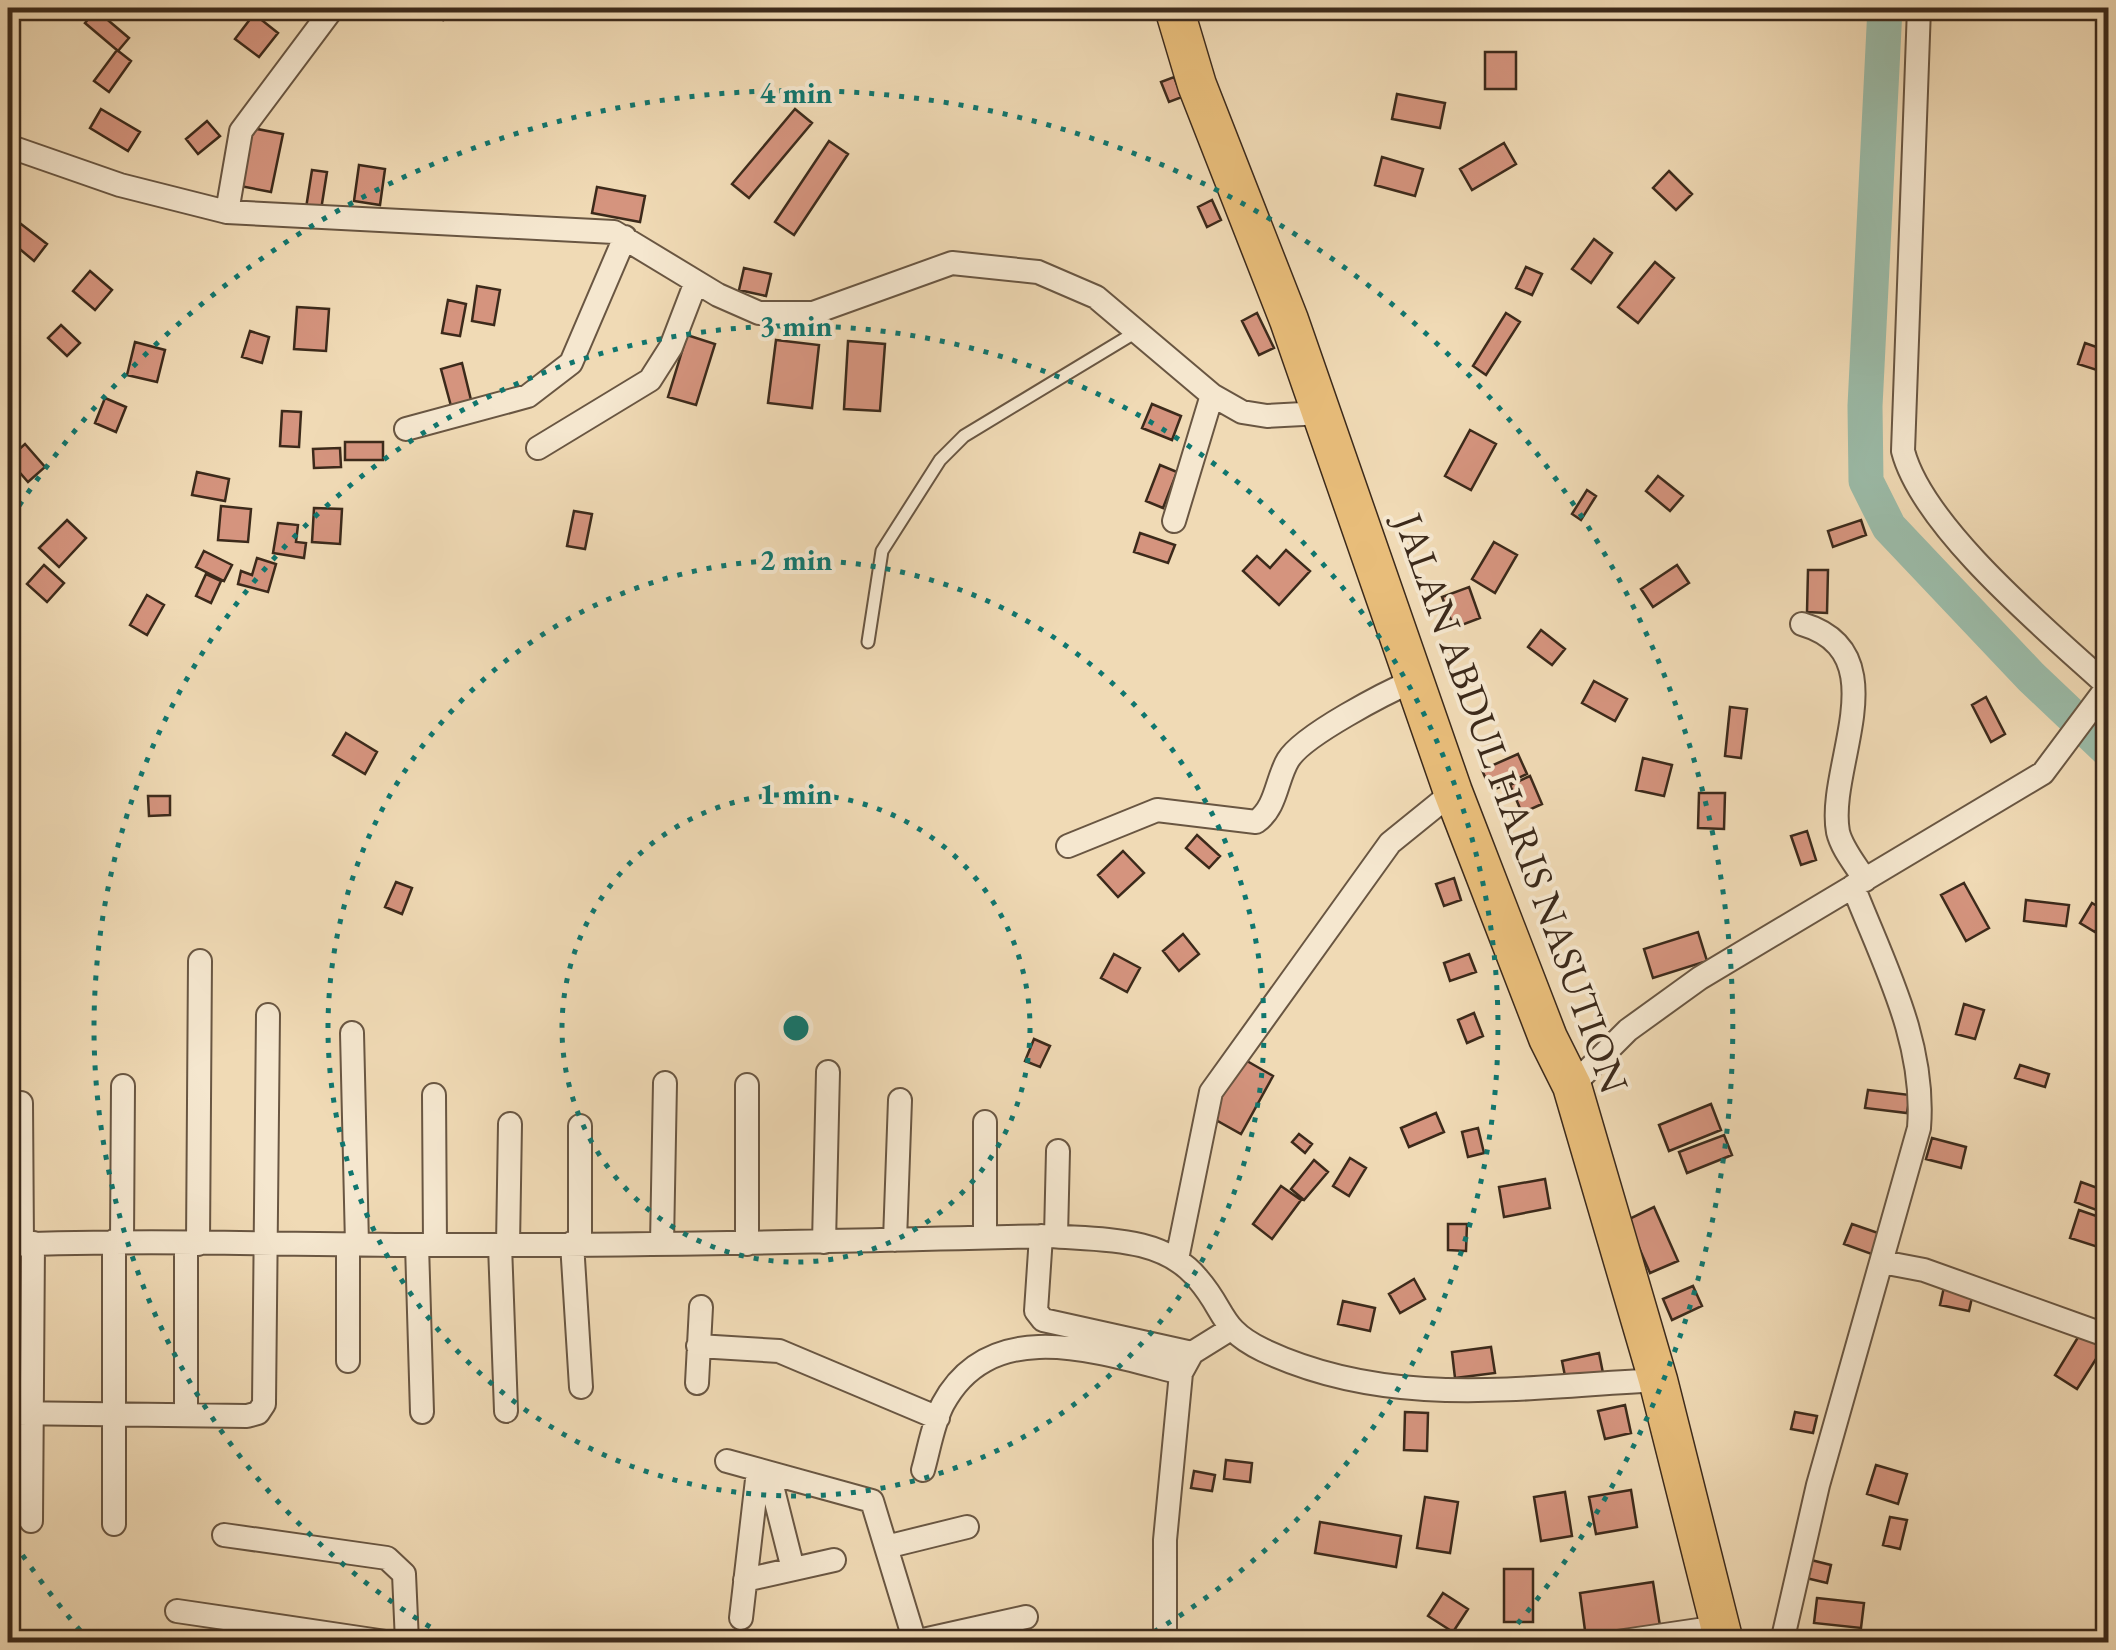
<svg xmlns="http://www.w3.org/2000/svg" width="2116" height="1650" viewBox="0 0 2116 1650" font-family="'EB Garamond',serif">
	<rect width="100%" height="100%" fill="#f0dab5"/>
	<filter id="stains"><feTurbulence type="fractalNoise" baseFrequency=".002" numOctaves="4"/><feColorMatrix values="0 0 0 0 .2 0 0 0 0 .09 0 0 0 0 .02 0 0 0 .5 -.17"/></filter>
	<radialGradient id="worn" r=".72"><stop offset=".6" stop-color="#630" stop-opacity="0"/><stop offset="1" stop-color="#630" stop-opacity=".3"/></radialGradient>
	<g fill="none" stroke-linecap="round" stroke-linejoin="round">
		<path stroke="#9bbba8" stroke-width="35" d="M1885,8L1865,406L1866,481L1889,527L2031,677L2108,750"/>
	</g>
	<path fill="#d5947e" stroke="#3c2a1b" stroke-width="2.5" d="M408,8H445L443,20L407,13Z
		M96,10L129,38L118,51L85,23Z
		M254,14L278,33L259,57L235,39Z
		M117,50L131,61L109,92L94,81Z
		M1485,52H1516V89H1485Z
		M1174,77L1182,97L1169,102L1161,82Z
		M1397,94L1445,103L1440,128L1392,119Z
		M101,109L140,132L128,151L90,128Z
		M795,109L812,123L749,198L732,184Z
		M207,121L220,136L198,154L186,139Z
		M247,127L283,134L271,192L235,185Z
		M829,141L848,154L794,235L775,222Z
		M1504,143L1516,164L1472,190L1460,169Z
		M1382,157L1423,169L1415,196L1375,185Z
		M359,165L385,169L380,205L354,201Z
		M312,170L327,172L321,210L306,208Z
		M1669,171L1692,194L1676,210L1653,188Z
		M597,187L645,196L640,222L592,213Z
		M1212,200L1221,220L1207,227L1198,207Z
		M21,224L47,244L34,261L9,240Z
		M1594,239L1612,253L1591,283L1572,269Z
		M1655,262L1674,278L1638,323L1618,307Z
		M1526,267L1542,274L1532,295L1516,288Z
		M744,268L771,274L766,296L739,290Z
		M90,271L112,290L95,310L73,291Z
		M477,286L500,290L494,325L472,321Z
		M448,300L466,304L460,336L442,333Z
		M297,307L329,309L326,351L294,349Z
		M1257,313L1274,348L1259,355L1242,321Z
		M1506,313L1520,322L1486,375L1473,366Z
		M61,325L80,343L67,356L48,338Z
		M250,331L269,337L262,363L242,357Z
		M687,335L715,344L696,405L668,397Z
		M776,340L819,345L812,408L768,403Z
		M848,341L885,344L880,411L844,409Z
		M135,342L165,350L157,382L127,375Z
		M2085,343L2108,351L2103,372L2078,364Z
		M462,363L471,400L451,406L441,369Z
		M105,398L126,407L116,432L95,423Z
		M1152,404L1181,416L1172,440L1142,428Z
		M282,411L301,412L299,447L280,446Z
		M1470,430L1496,444L1471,490L1445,476Z
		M345,442H383V460H345Z
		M25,444L45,467L28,482L8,459Z
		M340,448L341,467L314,468L313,449Z
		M1160,465L1177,472L1163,508L1146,501Z
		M197,472L229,479L225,501L192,495Z
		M1658,476L1683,496L1670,511L1646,491Z
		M1587,490L1596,496L1581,520L1572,514Z
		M221,506L251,509L248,542L218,540Z
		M314,508L342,509L340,544L312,542Z
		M574,511L592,514L585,549L567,546Z
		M67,520L86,538L59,567L39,548Z
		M1861,520L1866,535L1833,547L1828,531Z
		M278,523L298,525L296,542L306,543L304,558L273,553Z
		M1140,533L1175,545L1168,563L1134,552Z
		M1494,542L1517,555L1495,593L1472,579Z
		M1286,550L1310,571L1279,605L1243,571L1257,556L1270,568Z
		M204,551L232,565L224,581L196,567Z
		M257,558L276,564L268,592L238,584L241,571L252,575Z
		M44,565L64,583L47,602L27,584Z
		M1677,565L1689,583L1653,607L1641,589Z
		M1808,570H1828L1827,613L1807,612Z
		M206,574L221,581L211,603L196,596Z
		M1469,587L1480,618L1454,628L1442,597Z
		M147,595L164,605L147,635L130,625Z
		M1541,630L1565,649L1552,665L1528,647Z
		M1594,681L1627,699L1615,721L1582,703Z
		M1986,697L2005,734L1991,742L1972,705Z
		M1730,707L1747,709L1741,758L1725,756Z
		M346,733L377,752L365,774L333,755Z
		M1518,754L1527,774L1491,791L1482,770Z
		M1643,758L1672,765L1664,796L1636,790Z
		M1530,776L1542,804L1522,813L1510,785Z
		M1699,793H1725L1724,829L1698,828Z
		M148,796H170V815L149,816Z
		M1807,831L1816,860L1801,865L1791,836Z
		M1197,835L1220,856L1209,868L1186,848Z
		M1123,851L1144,873L1118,897L1098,875Z
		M1454,878L1461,900L1444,906L1436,884Z
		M396,882L412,888L402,914L385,907Z
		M1964,883L1989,928L1966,941L1941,895Z
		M2026,900L2069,905L2066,926L2024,921Z
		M2092,903L2107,912L2095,932L2080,923Z
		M1698,932L1707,961L1653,978L1644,949Z
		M1183,934L1199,954L1179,971L1163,951Z
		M1114,954L1140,968L1127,992L1101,978Z
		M1469,954L1476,972L1450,981L1444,963Z
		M1964,1004L1984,1010L1975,1039L1956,1034Z
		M1474,1013L1483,1036L1467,1043L1458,1020Z
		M1034,1039L1050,1046L1040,1067L1025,1061Z
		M1240,1057L1273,1076L1241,1134L1207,1115Z
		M2020,1065L2049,1074L2045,1087L2015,1078Z
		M1868,1090L1910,1095L1907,1113L1865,1108Z
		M1711,1104L1721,1130L1669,1151L1659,1125Z
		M1436,1113L1444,1132L1409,1147L1401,1128Z
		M1478,1128L1484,1153L1468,1157L1462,1132Z
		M1299,1134L1312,1144L1305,1153L1292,1142Z
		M1724,1135L1732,1155L1687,1173L1679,1152Z
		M1932,1138L1966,1147L1961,1168L1926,1159Z
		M1350,1158L1366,1168L1349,1196L1333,1186Z
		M1314,1160L1328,1172L1304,1200L1291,1189Z
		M1545,1179L1550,1208L1504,1217L1499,1187Z
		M2081,1182L2106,1191L2099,1211L2075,1202Z
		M1281,1186L1301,1200L1272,1239L1253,1224Z
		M1654,1207L1678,1261L1650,1273L1627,1220Z
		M2079,1210L2108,1220L2101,1248L2070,1238Z
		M1448,1224H1467L1466,1251L1448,1250Z
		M1852,1224L1884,1235L1877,1256L1844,1244Z
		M1414,1279L1425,1299L1400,1313L1389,1294Z
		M1693,1286L1702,1306L1672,1320L1663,1299Z
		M1944,1287L1973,1293L1969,1311L1940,1305Z
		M1343,1301L1375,1308L1370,1331L1338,1324Z
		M2080,1334L2103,1348L2077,1389L2055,1375Z
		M1491,1347L1495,1373L1455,1378L1452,1352Z
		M1599,1353L1603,1373L1566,1381L1562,1361Z
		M1625,1405L1631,1433L1605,1439L1598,1411Z
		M1405,1412L1428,1413L1427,1451L1404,1450Z
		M1795,1412L1817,1416L1813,1433L1791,1429Z
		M1226,1460L1252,1463L1250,1482L1224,1479Z
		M1876,1465L1907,1474L1898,1504L1867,1494Z
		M1194,1471L1215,1475L1212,1491L1191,1488Z
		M8,1488H20V1512H8Z
		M1631,1490L1637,1527L1596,1534L1589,1497Z
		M1565,1492L1572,1536L1541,1541L1534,1497Z
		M1425,1497L1458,1502L1450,1553L1417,1548Z
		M1890,1517L1907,1520L1900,1549L1883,1545Z
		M1320,1522L1401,1536L1396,1567L1315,1553Z
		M1807,1559L1831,1565L1827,1583L1802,1577Z
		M1504,1569H1533V1622H1504Z
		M1653,1582L1660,1626L1586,1638L1580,1593Z
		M1443,1593L1468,1609L1453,1632L1428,1616Z
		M1817,1598L1864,1603L1861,1628L1814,1623Z"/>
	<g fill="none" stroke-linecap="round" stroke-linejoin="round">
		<defs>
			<path id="service" d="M868,642L882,551L940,460L964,436L1136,332"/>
			<path id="minor" d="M8,146L120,185L227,212L614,232L718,295L759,313H813L952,263L1038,272L1096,297L1212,395L1242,412L1267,416L1322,413
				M227,212L241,131L333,8
				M406,429L528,396L571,363L625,237
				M538,448L650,380L671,347L696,282
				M1174,521L1212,395
				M1802,624C1900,653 1826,767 1838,832C1842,849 1856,865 1865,880
				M1068,846L1157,810L1256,822C1277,807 1276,780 1288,760C1303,735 1387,692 1415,680
				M352,1033L357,1244
				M1572,1086L1628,1030L1700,978L2043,773L2108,686C2048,631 1923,528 1903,451L1919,8
				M434,1095L435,1245
				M21,1103L22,1244
				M1041,1236L1036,1311L1043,1320L1192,1353
				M1056,1236L1058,1151
				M985,1237V1122
				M895,1240L900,1100
				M122,1241L123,1086
				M824,1242L828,1072
				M572,1243L581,1387
				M580,1243V1126
				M662,1243L665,1083
				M186,1244V1415
				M198,1244L200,961
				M747,1244V1085
				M8,1245C151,1239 295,1245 438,1245C642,1246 846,1241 1050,1236C1101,1240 1163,1236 1198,1279C1226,1311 1219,1329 1263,1350C1390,1410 1522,1387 1658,1380
				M417,1245L422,1412
				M500,1245L506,1411
				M508,1245L510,1124
				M1177,1259L1211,1092L1390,843L1453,792
				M1882,1262L1924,1270L2108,1336
				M698,1346L779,1351L938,1418
				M348,1361V1244
				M697,1383L701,1307
				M8,1413L247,1416L258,1413L264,1404L268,1015
				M727,1461L872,1501L915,1642
				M923,1470C929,1449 933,1423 943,1404C992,1313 1102,1353 1181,1373
				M769,1474L793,1569
				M31,1521L33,1243
				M114,1524V1241
				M224,1535L387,1558L404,1574L407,1642
				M886,1547L967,1527
				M745,1580L834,1560
				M177,1611L386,1642
				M741,1618L758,1471
				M914,1642L1026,1617
				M1165,1642V1540L1181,1373L1192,1353L1229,1330
				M1617,1642L1719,1627
				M1782,1642L1818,1485L1919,1128C1926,1042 1884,965 1853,886"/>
			<path id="primary" d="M1174,8L1197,85L1289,320L1453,792L1548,1038L1572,1086L1658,1380L1724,1642"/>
		</defs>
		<use href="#service" stroke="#695642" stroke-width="15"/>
		<use href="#minor" stroke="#695642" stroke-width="26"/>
		<use href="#primary" stroke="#3c2a1b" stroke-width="41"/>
		<use href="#service" stroke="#f5e7cf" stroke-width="11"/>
		<use href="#minor" stroke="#f5e7cf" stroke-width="22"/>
		<use href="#primary" stroke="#e8bd7a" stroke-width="38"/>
	</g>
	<g fill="none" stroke="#0f766e" stroke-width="5" stroke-dasharray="5 10">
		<circle cx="796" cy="1028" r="234"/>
		<circle cx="796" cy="1028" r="468"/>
		<path d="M456 1642A702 702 0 1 1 1136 1642"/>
		<path d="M90 1642A936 936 0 0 1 11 1538M11 518A936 936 0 1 1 1502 1642"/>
	</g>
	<g text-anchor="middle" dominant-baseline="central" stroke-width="8" stroke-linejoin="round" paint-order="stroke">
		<g font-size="40" fill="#3c2a1b" stroke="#f5e7cf">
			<text transform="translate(1512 803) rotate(70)">JALAN ABDUL HARIS NASUTION</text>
		</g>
	</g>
	<circle cx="796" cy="1028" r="15" fill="#0f766e" stroke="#f5e7cf" stroke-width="5"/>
	<g font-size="30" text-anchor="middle" font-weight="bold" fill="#0f766e" stroke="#f5e7cf" stroke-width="8" stroke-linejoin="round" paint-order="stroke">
		<text x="796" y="103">4 min</text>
		<text x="796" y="336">3 min</text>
		<text x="796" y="570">2 min</text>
		<text x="796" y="804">1 min</text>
	</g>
	<rect width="2116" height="1650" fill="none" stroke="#f0dab5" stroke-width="40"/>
	<rect x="10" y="10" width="2096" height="1630" fill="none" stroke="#3c2a1b" stroke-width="5"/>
	<rect x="20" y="20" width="2076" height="1610" fill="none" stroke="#3c2a1b" stroke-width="2.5"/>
	<rect width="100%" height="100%" filter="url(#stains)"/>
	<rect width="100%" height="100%" fill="url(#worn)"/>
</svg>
